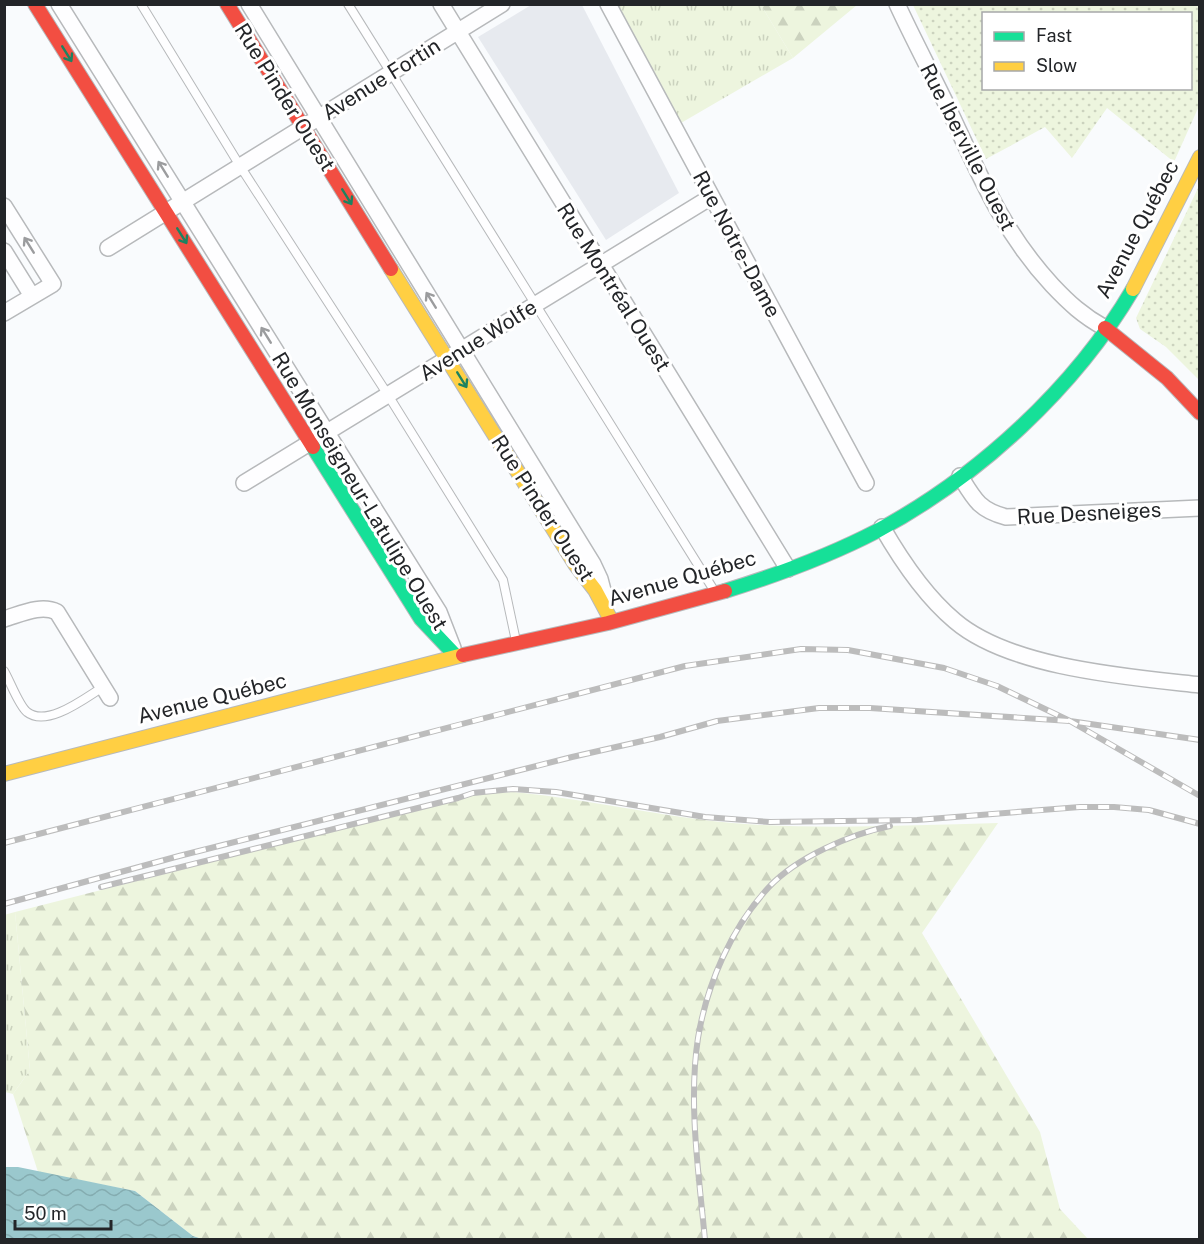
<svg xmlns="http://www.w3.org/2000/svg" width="1204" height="1244" viewBox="0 0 1204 1244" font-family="'Public Sans',sans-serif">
	<defs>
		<pattern id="grass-dots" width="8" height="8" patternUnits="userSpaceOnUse" patternTransform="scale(1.5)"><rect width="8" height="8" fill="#edf5de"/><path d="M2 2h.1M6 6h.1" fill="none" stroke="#cbd2be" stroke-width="1.8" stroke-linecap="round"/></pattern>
		<pattern id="forest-firs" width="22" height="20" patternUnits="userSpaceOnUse" patternTransform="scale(1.5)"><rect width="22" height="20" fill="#edf5de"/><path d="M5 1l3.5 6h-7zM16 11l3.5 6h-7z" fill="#cbd2be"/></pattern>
		<pattern id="park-tufts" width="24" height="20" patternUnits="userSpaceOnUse" patternTransform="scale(1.5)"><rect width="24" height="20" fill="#edf5de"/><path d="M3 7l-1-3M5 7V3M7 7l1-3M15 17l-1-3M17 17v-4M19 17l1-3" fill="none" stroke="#cbd2be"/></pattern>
		<pattern id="water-waves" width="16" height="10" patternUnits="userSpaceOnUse" patternTransform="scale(1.5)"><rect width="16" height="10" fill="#9ac8cd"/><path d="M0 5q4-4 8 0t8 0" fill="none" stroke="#84acb0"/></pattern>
	</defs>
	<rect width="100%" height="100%" fill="#f9fbfd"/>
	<path fill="#e7eaef" d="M531,5H582L679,193L606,240L478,37Z"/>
	<path fill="url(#grass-dots)" fill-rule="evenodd" d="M913,5H1199V106L1174,162L1107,108L1072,158L1045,127L986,159ZM984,14H1190V88H984Z
		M1199,186V380L1166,347L1140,329L1136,318Z"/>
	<path fill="url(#forest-firs)" d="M761,5H857L793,58Z
		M514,792C597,800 678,821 761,825C840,829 919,825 998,823L922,933L1040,1132L1060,1209L1088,1239H202L193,1236L135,1191L38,1172L13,1094L30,1070L15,912L482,793Z"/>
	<path fill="url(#park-tufts)" d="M616,5H761L793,58L681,123Z
		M15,912L30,1070L13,1094L5,1092L4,915Z"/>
	<path fill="url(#water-waves)" d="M5,1167H18L135,1191L193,1236L202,1239H5Z"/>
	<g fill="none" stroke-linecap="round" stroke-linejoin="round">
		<defs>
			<path id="lane" d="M141,4L240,166L388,395L503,580L516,641
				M348,4L715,592
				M4,671C10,681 19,706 27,712C47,728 85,698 103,687"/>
			<path id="street" d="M59,4L439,612L453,648
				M249,4L593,564L600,579L605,598
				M441,4L788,569
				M608,4L866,483
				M897,4C914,41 933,76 950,112C980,176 1003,232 1052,285C1069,303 1083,316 1105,328
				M4,206L53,284L4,313
				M108,248L502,4
				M4,251L32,296
				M960,476C974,499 979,510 1006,517L1200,508
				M244,483L711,197
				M882,527C901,560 925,596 955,621C1010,668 1128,677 1200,685
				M4,619C21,614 41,604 57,612L110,698"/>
			<path id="fast" d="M313,447L421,619L456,656
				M725,591C777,575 829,556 877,531C978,477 1075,388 1133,289"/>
			<path id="slow" d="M391,269L575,564L595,590L611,620
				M1133,289L1200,157
				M4,774L463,655"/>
			<path id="jam" d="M35,4L313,447
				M227,4L391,269
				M1105,328L1167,378L1200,413
				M463,655L608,623L725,591"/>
		</defs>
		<use href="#lane" stroke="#b7b9bb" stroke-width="10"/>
		<use href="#street" stroke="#b7b9bb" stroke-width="18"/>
		<use href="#fast" stroke="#b7b9bb" stroke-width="16"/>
		<use href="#slow" stroke="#b7b9bb" stroke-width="16"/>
		<use href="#jam" stroke="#b7b9bb" stroke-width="16"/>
		<use href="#lane" stroke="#fefeff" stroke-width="8"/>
		<use href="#street" stroke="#fefeff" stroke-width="15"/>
		<use href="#fast" stroke="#16e098" stroke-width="14"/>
		<use href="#slow" stroke="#ffcf43" stroke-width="14"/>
		<use href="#jam" stroke="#f24e42" stroke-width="14"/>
		<defs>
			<path id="rail" d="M4,843L685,666L801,649L848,650L944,668L997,686L1070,721L1200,796
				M101,887L458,798L473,793L513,789L556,792L705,817L770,822L917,820L1080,807H1114L1149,810L1200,824
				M4,904L179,856L572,757L660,737L717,721L819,708H870L1070,721L1200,740
				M705,1240C699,1175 688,1103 698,1038C707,984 731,928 769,887C797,857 851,834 890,826"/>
		</defs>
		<use href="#rail" stroke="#bcbcbc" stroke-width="6"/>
		<use href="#rail" stroke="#fff" stroke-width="4" stroke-dasharray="11" stroke-linecap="butt"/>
	</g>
	<defs><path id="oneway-shaft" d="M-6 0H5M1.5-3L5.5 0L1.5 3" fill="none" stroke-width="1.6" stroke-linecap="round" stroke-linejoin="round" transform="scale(1.5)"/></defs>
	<g stroke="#1c8260">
		<use href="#oneway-shaft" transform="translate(67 54) rotate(58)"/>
		<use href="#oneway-shaft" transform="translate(347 197) rotate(58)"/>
		<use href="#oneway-shaft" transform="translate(182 236) rotate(58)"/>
		<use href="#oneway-shaft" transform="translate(462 380) rotate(58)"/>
	</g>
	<g stroke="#9b9c9e">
		<use href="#oneway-shaft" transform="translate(163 169) rotate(-122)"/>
		<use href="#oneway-shaft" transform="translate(29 245) rotate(-122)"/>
		<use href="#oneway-shaft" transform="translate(431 300) rotate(-122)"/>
		<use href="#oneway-shaft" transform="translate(266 335) rotate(-122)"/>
	</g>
	<g text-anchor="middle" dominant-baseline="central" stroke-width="6" stroke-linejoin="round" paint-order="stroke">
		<g font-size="21" fill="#232528" stroke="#fff">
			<text transform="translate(381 79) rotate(-32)">Avenue Fortin</text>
			<text transform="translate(285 97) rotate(58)">Rue Pinder Ouest</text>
			<text transform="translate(968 147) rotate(63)">Rue Iberville Ouest</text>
			<text transform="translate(1137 229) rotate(-62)">Avenue Québec</text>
			<text transform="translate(737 244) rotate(62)">Rue Notre-Dame</text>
			<text transform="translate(614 287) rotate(58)">Rue Montréal Ouest</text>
			<text transform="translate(478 340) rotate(-32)">Avenue Wolfe</text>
			<text transform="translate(360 491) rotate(59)">Rue Monseigneur-Latulipe Ouest</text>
			<text transform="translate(543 508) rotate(57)">Rue Pinder Ouest</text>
			<text transform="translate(1089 513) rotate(-3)">Rue Desneiges</text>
			<text transform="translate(682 578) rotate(-16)">Avenue Québec</text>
			<text transform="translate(212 698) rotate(-14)">Avenue Québec</text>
		</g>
	</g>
	<rect width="1204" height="1244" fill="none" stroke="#232528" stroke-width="12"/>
	<rect x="982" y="12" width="210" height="78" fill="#ffffff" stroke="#a7a8a9" stroke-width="1.5"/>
	<rect x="994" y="32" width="30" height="9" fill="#16e098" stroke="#a7a8a9" stroke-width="1.5"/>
	<text x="1036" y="42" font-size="18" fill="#232528">Fast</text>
	<rect x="994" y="62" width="30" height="9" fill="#ffcf43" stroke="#a7a8a9" stroke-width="1.5"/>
	<text x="1036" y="72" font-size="18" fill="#232528">Slow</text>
	<path d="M15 1220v9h96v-9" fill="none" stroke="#232528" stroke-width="3"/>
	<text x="24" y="1220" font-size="18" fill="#232528" stroke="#ffffff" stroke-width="4.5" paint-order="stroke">50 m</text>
</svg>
